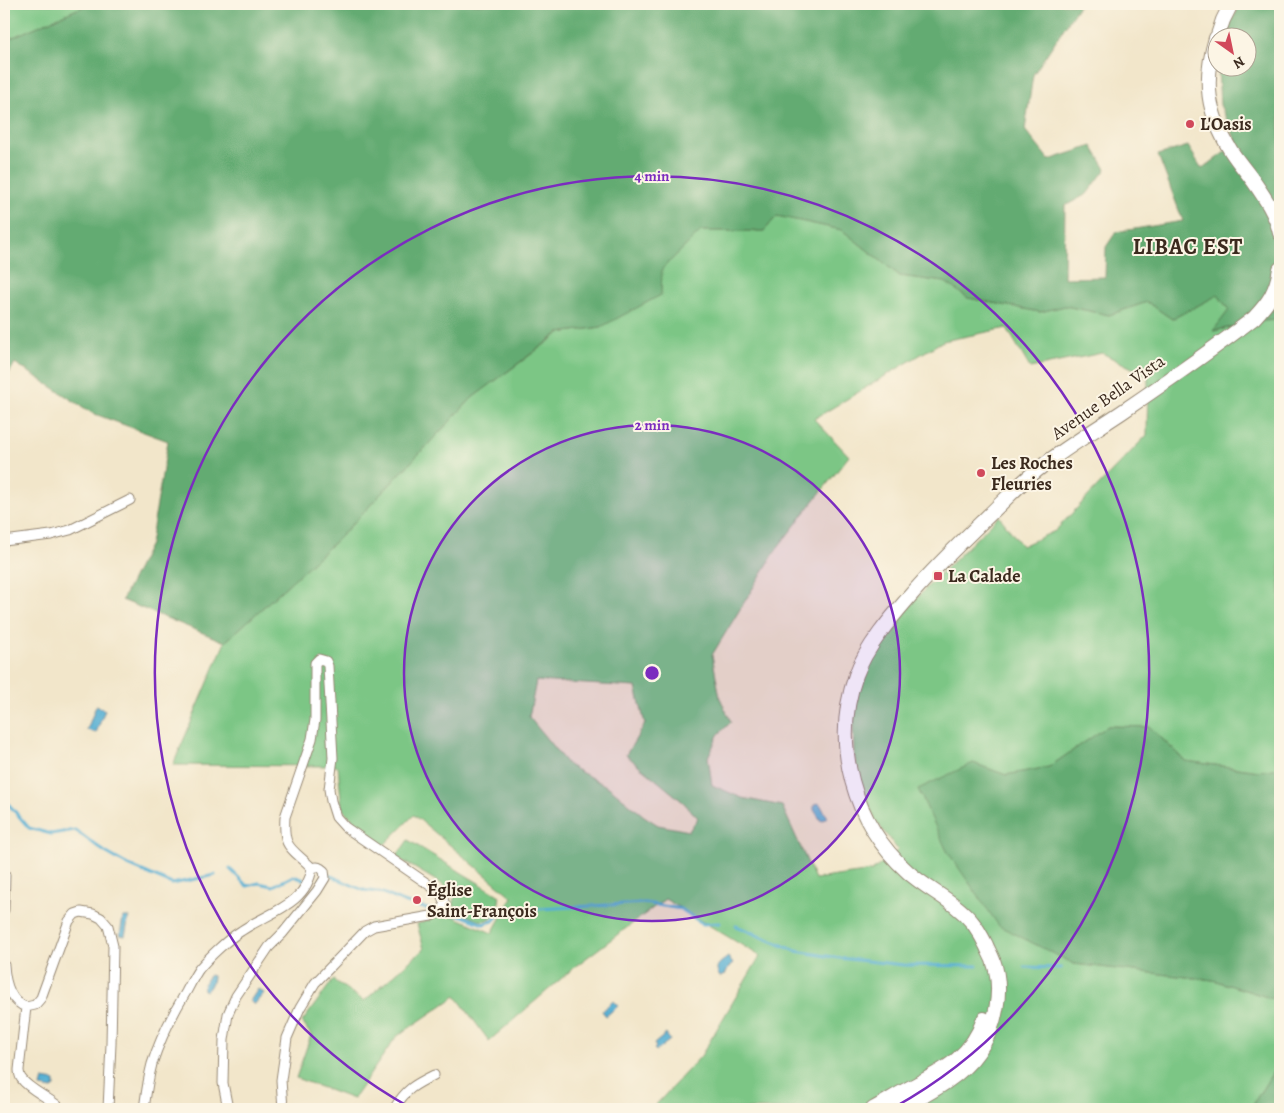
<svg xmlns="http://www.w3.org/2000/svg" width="1284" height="1113" viewBox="0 0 1284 1113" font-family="Alegreya,serif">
	<rect width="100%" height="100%" fill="#fcf5e5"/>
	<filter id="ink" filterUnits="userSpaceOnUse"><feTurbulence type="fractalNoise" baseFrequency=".02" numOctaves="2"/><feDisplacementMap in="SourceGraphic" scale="10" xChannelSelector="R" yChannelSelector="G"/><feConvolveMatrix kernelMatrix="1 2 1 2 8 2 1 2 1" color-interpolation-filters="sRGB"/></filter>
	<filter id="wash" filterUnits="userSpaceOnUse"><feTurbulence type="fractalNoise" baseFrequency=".0096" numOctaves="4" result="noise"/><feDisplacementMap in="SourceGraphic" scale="20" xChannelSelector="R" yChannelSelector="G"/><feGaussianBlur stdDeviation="1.12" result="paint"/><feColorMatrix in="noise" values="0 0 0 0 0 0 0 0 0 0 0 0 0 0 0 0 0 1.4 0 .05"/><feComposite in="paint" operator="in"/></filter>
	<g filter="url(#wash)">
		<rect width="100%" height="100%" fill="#f2e6ca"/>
		<path fill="#7bc685" stroke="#5b7852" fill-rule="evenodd" d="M4,4H89L4,41Z
			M777,216L842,230L900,276L945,282L968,298L1040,312L1065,306L1109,315L1147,302L1172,319L1218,295L1229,310L1214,331L1261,321L1280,320V768L1259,771L1185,761L1150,727L1108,726L1049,767L1006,775L973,763L1074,964L1213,980L1280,1001V1061L1250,1109H652L701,1056L760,956L665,899L577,965L489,1041L456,996L396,1037L353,1099L296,1078L311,1035L302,1022L333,980L364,1001L424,949L417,924L448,914L492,933L512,897L414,815L382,847L342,809L338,766L173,765L225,642L339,538L472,398L560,333L601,327L701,231H764ZM1007,328L1030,368L1102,353L1148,376L1147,435L1055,531L1022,546L999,516L918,596L871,657L859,688L853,724L854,756L861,786L875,820L898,850L872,871L815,879L782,806L742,798L712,785L708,757L718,735L731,722L720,698L712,655L778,547L849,456L814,419L943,341ZM536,681L636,687L645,724L626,755L683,802L698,818L689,831L658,825L644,816L610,788L568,765L529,717Z
			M408,840L500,896C499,902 498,911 494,915C483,929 465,913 454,906V895L445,886L396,857Z"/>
		<path fill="#64ab72" stroke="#506a48" d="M89,4H1080L1033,75L1025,130L1049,160L1092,146L1106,169L1087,194L1065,206L1064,278L1105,277L1106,247L1116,232L1183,221L1158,155L1188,146L1202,169L1237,143L1220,105L1218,70L1219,68H1246V38L1225,37L1227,28L1241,4H1280V320L1261,321L1213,331L1229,310L1218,295L1172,319L1147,302L1109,315L1065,306L1040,312L968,298L945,282L900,276L842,230L777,216L764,231H701L662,269L661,295L601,327L559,333L472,398L339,538L225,642L122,600L150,544L168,441L92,413L15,363L4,382V41Z
			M1108,726L1150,727L1185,761L1259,771L1280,768V1001L1213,980L1074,964L999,926L947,851L918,789L973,763L1006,775L1049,767Z
			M1280,1061V1109H1250Z"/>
		<path fill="#55afd3" stroke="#486c78" d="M96,706L105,710L96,733L87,730Z
			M817,803L820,804L825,813L827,815L826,818L821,821L814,810V805Z
			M123,917H129L125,936L120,935Z
			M728,957L733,964L728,968L725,975L720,977C713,966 719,964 728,957Z
			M210,975L213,976C213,981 210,988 206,991L203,989C203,984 206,978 210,975Z
			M258,989L264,993L254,1005L250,1001Z
			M613,1001L616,1004L617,1003L618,1004V1006L606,1016L602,1011Z
			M666,1034L670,1040L656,1051L654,1049L656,1047L654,1044Z
			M43,1079L55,1081V1087L52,1089L41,1087Z"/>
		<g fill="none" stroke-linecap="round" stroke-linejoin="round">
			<path stroke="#55afd3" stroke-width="3" d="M4,800H5L29,828L51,834L75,830L105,852L126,864L172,884L215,875
				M230,869L247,886L259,883L273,886L293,876L305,880
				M327,874L363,890L383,893L403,902L431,910
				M451,914L463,916L483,924L493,921L502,911L645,903L681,909L703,924L720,923
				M736,926L796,951L839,958L904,965L977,966
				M1024,967L1061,968"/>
		</g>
	</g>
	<g filter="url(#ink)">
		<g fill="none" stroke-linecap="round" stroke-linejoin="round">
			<defs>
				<path id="street" d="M4,541L51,535L70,530L130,500
					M4,872L5,875L4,910
					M4,965C5,982 9,1001 26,1007L35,1005L41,998L69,921L75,914L81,912L93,914L101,918L108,926L113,946L111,1044L108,1109
					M26,1007L19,1070C19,1072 20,1077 21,1078C28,1089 48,1097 58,1106V1109
					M144,1109C146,1094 148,1079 152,1064C160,1039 172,1015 186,992C190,985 194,976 199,969C209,957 228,939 241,931C267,913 307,905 312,868C318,866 320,867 324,871L325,878L317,891L283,933L269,947L236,996L228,1014L224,1040L223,1083L228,1109
					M283,1109L281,1080L287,1038L300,1008L315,983L365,931L374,926L431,916L442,911L445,905L441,893L345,827L336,817L331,801L329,789L333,758L328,666L326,661L319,659L315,663V720L312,739L285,817C283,850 291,847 312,868
					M394,1109C406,1089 414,1085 434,1075"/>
				<path id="primary" d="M1216,38C1203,82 1207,112 1231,151C1238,162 1247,172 1254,182C1265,198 1276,214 1280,233
					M1217,38L1223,20L1231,4
					M873,1109C884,1103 895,1096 906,1090C941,1071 970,1060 984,1019
					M900,1109C927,1094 960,1078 978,1052C996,1027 1004,990 993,960C991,955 988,950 986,945C982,937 978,929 972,922C955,901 928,890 908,872C854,824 831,745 856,675C866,647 891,618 910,596C934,568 960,543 986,518C1004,501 1021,482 1041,467C1067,447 1095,430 1122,412C1166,382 1211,351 1254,318C1269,302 1276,292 1280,269"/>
			</defs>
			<use href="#street" stroke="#968874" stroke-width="11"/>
			<use href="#primary" stroke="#968874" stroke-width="16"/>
			<use href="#street" stroke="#fff" stroke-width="9"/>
			<use href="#primary" stroke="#fff" stroke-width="14"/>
		</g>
	</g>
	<circle cx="652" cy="673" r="248" fill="#7b2cbf" fill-opacity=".12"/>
	<g fill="none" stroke="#7b2cbf" stroke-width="2.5">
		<circle cx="652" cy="673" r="248"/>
		<path d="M411 1108A497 497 0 1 1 893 1108"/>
	</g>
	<g fill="#d1495b" stroke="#fcf5e5" stroke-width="2">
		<circle cx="1190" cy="124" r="5"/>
		<circle cx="981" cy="473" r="5"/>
		<rect x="933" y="571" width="10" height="10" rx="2.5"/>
		<circle cx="417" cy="900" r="5"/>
	</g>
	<g text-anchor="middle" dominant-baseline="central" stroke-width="4" stroke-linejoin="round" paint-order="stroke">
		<g font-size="18" font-weight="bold" fill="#3b2a1e" stroke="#fcf5e5" text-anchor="start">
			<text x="1200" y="124">L'Oasis</text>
			<text x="991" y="463">Les Roches<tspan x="991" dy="21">Fleuries</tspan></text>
			<text x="948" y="576">La Calade</text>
			<text x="427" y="890">Église<tspan x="427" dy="21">Saint-François</tspan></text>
		</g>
		<g font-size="18" fill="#3b2a1e" stroke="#fcf5e5">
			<text transform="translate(1108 397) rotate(-35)">Avenue Bella Vista</text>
		</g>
		<g font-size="22" font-weight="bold" letter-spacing="1" fill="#3b2a1e" stroke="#fcf5e5">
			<text x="1188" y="247">LIBAC EST</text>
		</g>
	</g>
	<circle cx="652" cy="673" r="8" fill="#7b2cbf" stroke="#fcf5e5" stroke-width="2.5"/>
	<g font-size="15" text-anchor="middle" font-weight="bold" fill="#7b2cbf" stroke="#fcf5e5" stroke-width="4" stroke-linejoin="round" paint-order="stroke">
		<text x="652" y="181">4 min</text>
		<text x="652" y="430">2 min</text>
	</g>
	<rect width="1284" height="1113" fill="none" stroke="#fcf5e5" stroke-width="20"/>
	<g transform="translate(1232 52) rotate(147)"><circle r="24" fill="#fcf5e5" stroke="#afa495"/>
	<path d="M0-4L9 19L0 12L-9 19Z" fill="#d1495b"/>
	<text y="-8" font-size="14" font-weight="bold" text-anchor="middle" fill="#3b2a1e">N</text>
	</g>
</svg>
